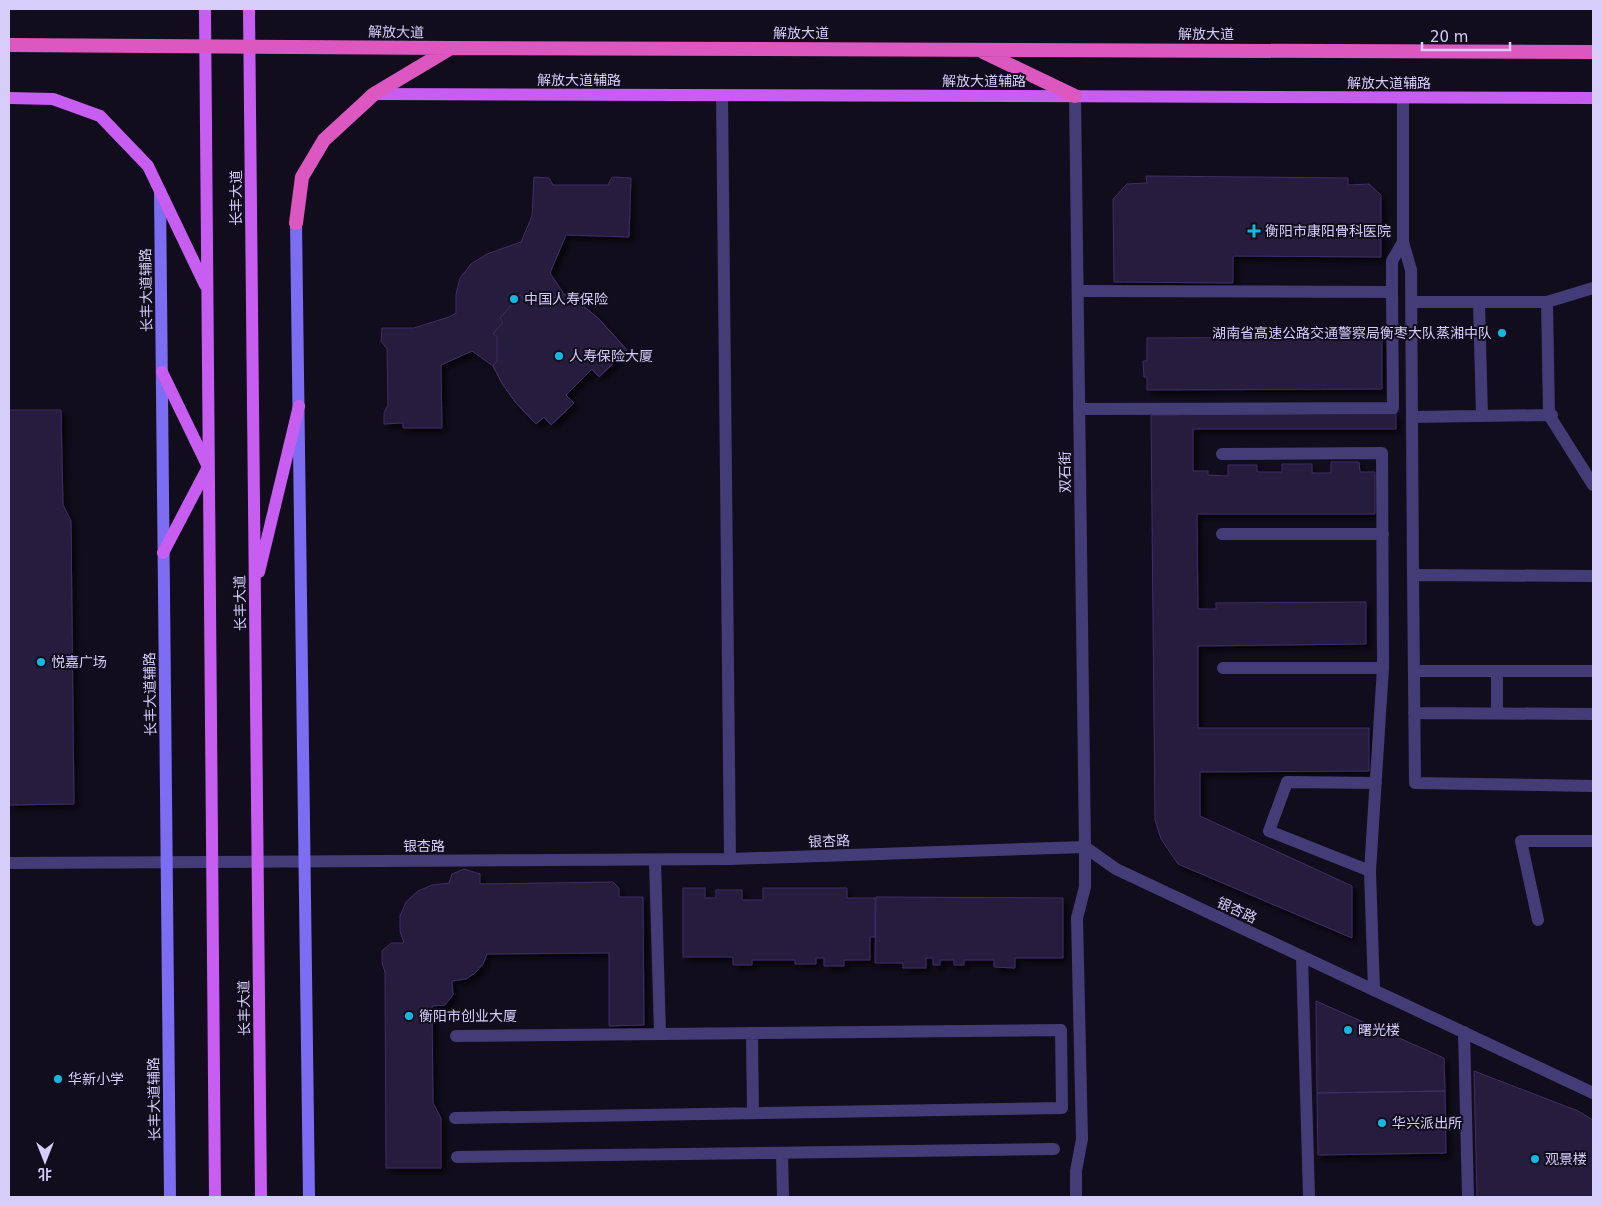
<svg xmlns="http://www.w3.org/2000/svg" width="1602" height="1206" viewBox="0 0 1602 1206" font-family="'DejaVu Sans','Noto Sans SC',sans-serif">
	<defs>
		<filter id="shadow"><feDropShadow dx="4.5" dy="4.5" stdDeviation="2.5" flood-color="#0009"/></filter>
	</defs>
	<rect width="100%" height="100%" fill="#110d1c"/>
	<path fill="#251b3c" stroke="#3f2f66" filter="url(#shadow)" d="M1146,176L1348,178V185L1369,184L1381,195V257L1233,256V283L1114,282L1113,199L1127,184L1147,183Z
		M534,177L549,178L553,185H608L612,177L631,178L629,237L566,235L550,273L564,294L582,305L598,318L627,350L599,377L592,369L566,395L574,403L551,425L544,417L536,424L516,403L503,385L493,366L472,351L441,365L442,428H403V423L384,424V413L388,405L387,349L381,341L382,328H414L449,317L456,313V294L460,278L471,264L487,254L521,242L532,216Z
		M531,292L535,295L559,298L564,294L582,305L598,318L627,350L599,377L592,369L566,395L574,403L551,425L544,417L536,424L516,403L503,385L493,366L497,361V337L493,334L503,322L500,318L520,295L524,299Z
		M1382,337V389L1147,390V377H1144L1143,361H1147V338Z
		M9,410H61L63,505L71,521L74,804L9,805Z
		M1396,413V429H1193V471H1208V475L1228,476V465H1257V472H1282V464H1312V473H1331V462H1359L1360,472H1375V514H1197L1198,609H1216V603L1366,602V644L1198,646V728H1369V771L1200,772V816L1352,886V938L1178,864L1161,839L1155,820L1151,415Z
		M464,869L480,874V884L613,882L619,888V897H643L644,1025L609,1026V953L487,954L483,964L475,973L466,979L452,981L453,995L445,1005L432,1006L433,1103L441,1118V1168H386L385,972L382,963V951L391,943H404L400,931V916L406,902L418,891L432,885L449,883L452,874Z
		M683,888H705V898H716V890H742V900H763V888H847V898H875V937H870V960H844V966H824V958H816V964H795V960H752V965H733V957H683Z
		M876,897L1063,898V958H1015V968L994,967V960H964V965H954V960H940V965H933V958H926V968H903V963H875Z
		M1316,1001L1444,1058L1445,1091L1317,1093Z
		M1474,1071L1578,1111L1593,1120V1197H1477Z
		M1445,1091L1446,1153L1318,1155L1317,1093Z"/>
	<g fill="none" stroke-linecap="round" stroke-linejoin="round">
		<path stroke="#443c77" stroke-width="12" d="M722,95L730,859
			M1403,98V242L1411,270L1413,575
			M1593,288L1547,302L1549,415L1593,485
			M1078,291L1392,292V261L1403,242
			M1412,302H1547
			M1479,302L1482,416
			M1412,417L1552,415
			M1302,957L1309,1197
			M1464,1032L1468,1197
			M1076,1197V1171L1082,1139L1077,918L1085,887V847"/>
		<path stroke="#443c77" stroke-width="12" d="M1075,96L1085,847
			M1079,409L1393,408L1392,292
			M1222,454L1382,453L1383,668L1370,871L1374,990
			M1222,534H1383
			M1593,576L1413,575L1415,783L1593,786
			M1223,668H1383
			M1414,671H1593
			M1497,671V713
			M1414,713L1593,714
			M655,860L660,1034
			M1370,871L1269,831L1287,782L1376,783
			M1538,920L1521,841H1593
			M752,1033L753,1113
			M455,1118L1062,1108L1061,1030L456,1036
			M782,1153L783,1197
			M457,1157L1054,1149"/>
		<path stroke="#443c77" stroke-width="12" d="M9,863L730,859L1085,847L1116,869L1593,1093"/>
		<path stroke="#7c6df2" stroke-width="12" d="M160,191L170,1197
			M296,223L309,1197"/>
		<path stroke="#c75ef1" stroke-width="12" d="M205,9L215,1197
			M249,9L261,1197
			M374,94L1593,98
			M9,98L53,99L100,116L148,166L205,285
			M162,372L208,467L163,553
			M259,572L299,406"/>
		<path stroke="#dc58c0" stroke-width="14" d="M9,45L451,48L1593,52
			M983,52L1075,96
			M296,223L302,177L324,140L374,94L451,48"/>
	</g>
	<g fill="#14b9e0" stroke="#110d1c" stroke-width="2">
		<path d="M1251.5 223.5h5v5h5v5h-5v5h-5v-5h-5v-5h5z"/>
		<circle cx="514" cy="299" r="5"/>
		<circle cx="1502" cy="333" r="5"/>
		<circle cx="559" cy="356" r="5"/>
		<circle cx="41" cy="662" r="5"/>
		<circle cx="409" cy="1016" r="5"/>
		<circle cx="1348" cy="1030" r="5"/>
		<circle cx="58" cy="1079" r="5"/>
		<circle cx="1382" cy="1123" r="5"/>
		<circle cx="1535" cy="1159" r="5"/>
	</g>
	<g text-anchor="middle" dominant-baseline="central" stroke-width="4" stroke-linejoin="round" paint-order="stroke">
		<g font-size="14" fill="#d6cdfb" stroke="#110d1c">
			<text transform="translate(396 32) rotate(1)">解放大道</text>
			<text x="801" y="33">解放大道</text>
			<text x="1206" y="34">解放大道</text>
			<text x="579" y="80">解放大道辅路</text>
			<text x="984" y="81">解放大道辅路</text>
			<text x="1389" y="83">解放大道辅路</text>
			<text transform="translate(236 198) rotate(-90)">长丰大道</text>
			<text transform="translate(146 290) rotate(-91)">长丰大道辅路</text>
			<text transform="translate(1065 472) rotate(-91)">双石街</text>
			<text transform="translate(240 603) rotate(-91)">长丰大道</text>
			<text transform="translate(150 694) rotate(-91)">长丰大道辅路</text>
			<text transform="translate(829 841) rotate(-2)">银杏路</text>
			<text x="424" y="846">银杏路</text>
			<text transform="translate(1237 910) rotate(25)">银杏路</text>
			<text transform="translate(244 1008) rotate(-91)">长丰大道</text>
			<text transform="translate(154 1099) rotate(-91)">长丰大道辅路</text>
		</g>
		<g font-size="14" fill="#d6cdfb" stroke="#110d1c" text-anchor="start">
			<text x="1265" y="231">衡阳市康阳骨科医院</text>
			<text x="524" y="299">中国人寿保险</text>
			<text x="1492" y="333" text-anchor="end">湖南省高速公路交通警察局衡枣大队蒸湘中队</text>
			<text x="569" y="356">人寿保险大厦</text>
			<text x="51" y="662">悦嘉广场</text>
			<text x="419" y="1016">衡阳市创业大厦</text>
			<text x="1358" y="1030">曙光楼</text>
			<text x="68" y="1079">华新小学</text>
			<text x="1392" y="1123">华兴派出所</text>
			<text x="1545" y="1159">观景楼</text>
		</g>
	</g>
	<rect width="1602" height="1206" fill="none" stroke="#d6cdfb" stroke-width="20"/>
	<g transform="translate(45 1161) rotate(180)" stroke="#110d1c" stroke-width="4" paint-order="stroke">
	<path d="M0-4L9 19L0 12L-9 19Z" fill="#d6cdfb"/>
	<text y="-8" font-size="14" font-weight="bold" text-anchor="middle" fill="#d6cdfb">北</text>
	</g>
	<path d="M1422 42v8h88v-8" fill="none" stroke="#d6cdfb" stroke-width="2.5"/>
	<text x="1430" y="42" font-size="15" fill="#d6cdfb" stroke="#110d1c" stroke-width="4" paint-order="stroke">20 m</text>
</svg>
